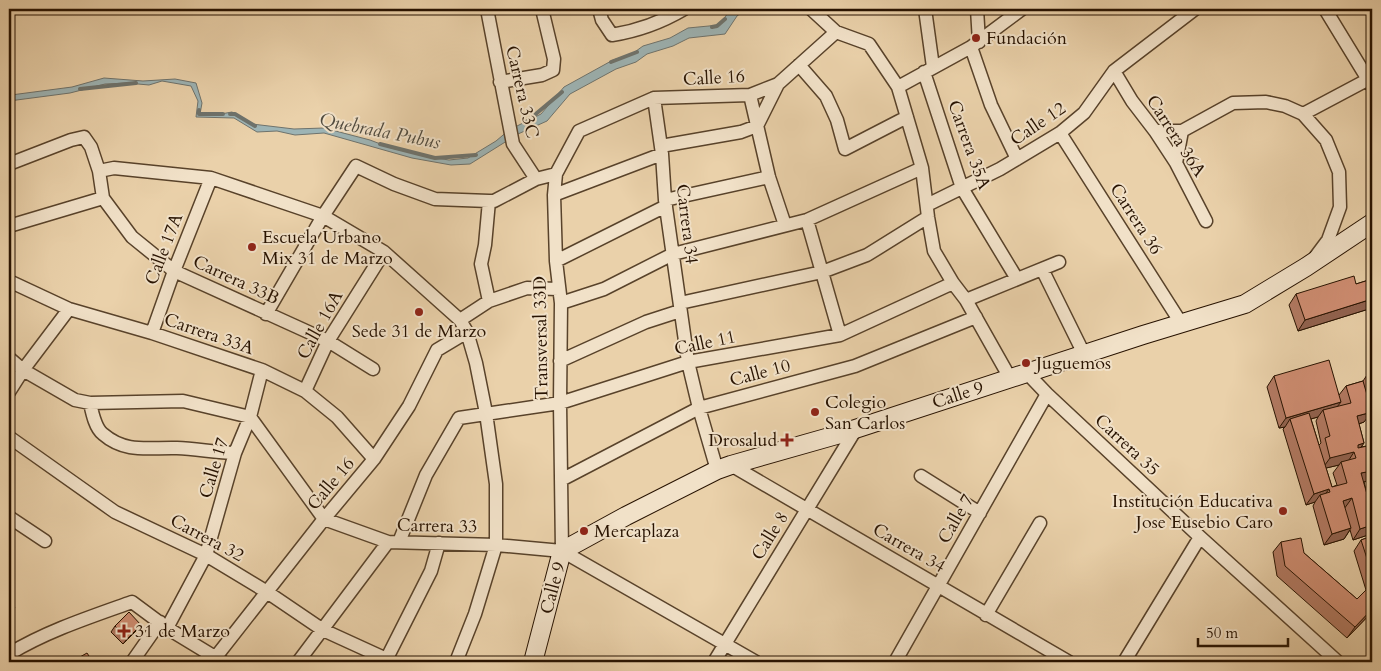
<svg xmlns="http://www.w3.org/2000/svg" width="1381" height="671" viewBox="0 0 1381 671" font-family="Cardo,serif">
	<rect width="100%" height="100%" fill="#ead1aa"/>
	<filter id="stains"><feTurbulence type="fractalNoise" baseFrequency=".004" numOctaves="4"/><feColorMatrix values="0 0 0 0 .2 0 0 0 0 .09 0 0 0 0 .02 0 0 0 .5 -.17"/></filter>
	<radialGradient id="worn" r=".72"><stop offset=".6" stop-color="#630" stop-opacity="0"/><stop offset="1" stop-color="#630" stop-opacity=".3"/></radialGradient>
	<path fill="#9db4b5" stroke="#6e736d" d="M731,9H746L737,16L725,34L689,38L673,46L647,54L636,62L616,69L570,94L547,121L518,134L470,164L451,165L412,158L324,133L295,135L277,131L257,132L234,118L196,117L198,101L191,86L162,81L149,85L127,83L105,84L70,93L9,101V96L11,95L72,87L104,78L143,81L175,79L196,83L202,103L200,114L215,115L232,112L252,124L294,129L324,128L370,140L391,148L430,157L449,160L468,158L496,141L509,130L541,114L564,87L613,60L632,54L643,46L670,38L688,28L719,25Z"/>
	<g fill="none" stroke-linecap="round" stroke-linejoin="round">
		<path stroke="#6e736d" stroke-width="4" d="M712,27L717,26L725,19
			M611,62L637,52
			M80,89L136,83
			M199,110V114H223
			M230,114H235L255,126
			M525,123L562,92
			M380,144L435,158L476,155"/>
		<defs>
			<path id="street" d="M487,9L513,144L536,179
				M599,9L602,20L612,35C637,31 662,22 684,9
				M811,9L836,32L869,44L898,87L922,168L928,217L934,251L953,283L966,300L1010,378
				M925,9L933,67
				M977,9L979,42
				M1325,9L1372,86
				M971,47L991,105L1017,159
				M799,65L826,96L837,120L845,149L907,117
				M1114,71L1132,101L1155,131L1176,163L1206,221
				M924,72L962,188L1017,279
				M500,82L542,75L553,70L554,59L542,9
				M898,87L971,47L1022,9
				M750,95L769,177L785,225
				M654,98L662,154L665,200L688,362L699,408L717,470
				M1303,114L1326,140L1339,172L1340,207L1328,240L1316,256
				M1155,131H1182L1233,103L1266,102L1285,106L1303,114L1367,80
				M1060,133L1181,323
				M661,146L741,132L757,126L778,84
				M1176,163L1182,131
				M9,164L71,140L84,137L91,147L99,171L103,198L132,237L174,271L328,341L373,369
				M99,171L114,168L211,178L323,216L384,252L460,320L467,332L476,363L486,413L496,484V545L475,614L456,662
				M554,195L662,154
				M665,200L769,177
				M489,201L485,245L481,264L489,301
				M927,205L1000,169L1060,133L1084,113L1114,71L1195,9
				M807,220L840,335
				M9,226L103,198
				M556,261L666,206
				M1042,269L1084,354
				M9,281L69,309L152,333L262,370L305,391L337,417L374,459
				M966,300L1059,262
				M561,303L604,289L673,254L807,220L922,168
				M680,303L822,272L867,255L928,217
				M266,314L323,216L356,166L394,184L435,199L489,201H494L536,179L556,174
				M460,320L489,301L527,288L558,289
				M152,333L174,271L211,178
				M9,358L23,370L75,400L90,403L183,401L250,417L324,519L388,542L496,545L562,551L756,662
				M560,361L646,322L680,311
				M1027,373L1047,394L1200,537L1338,662
				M305,391L328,341L384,252
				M9,392L23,370L69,309
				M90,403C92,412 95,428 103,434C126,454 150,447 177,448C196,449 215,452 235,453
				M9,437L115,512L206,555L267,592L323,630L393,662
				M731,465L1069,662
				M921,476L980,513
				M561,480L699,408L855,366L976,317
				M9,517L45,541
				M399,542L426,475L459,418L560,403L688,362L840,335L953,283
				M562,551L560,403L561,303L556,261L554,195L556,174L579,131L654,98L750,95L778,84L836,32
				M986,615L1040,523
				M167,628L206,555L235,453L250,417L262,370
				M9,654C47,631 90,617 132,602L167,628L223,662
				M215,658L324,519L374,459L409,406L437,350L467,332
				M132,662L160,622
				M298,662L388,542
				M385,662L431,571L439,543
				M714,662L856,429
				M895,662L1047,394
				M1124,662L1200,537"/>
			<path id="secondary" d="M533,662L562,551L626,516L717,470L731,465L840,434L1143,335L1245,304L1306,267L1372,223"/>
		</defs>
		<use href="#street" stroke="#58422a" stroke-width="15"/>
		<use href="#secondary" stroke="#271200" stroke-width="20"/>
		<use href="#street" stroke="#f1e1c8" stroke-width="12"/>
		<use href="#secondary" stroke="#f1e1c8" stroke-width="18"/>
	</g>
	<path fill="#b37a63" stroke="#271200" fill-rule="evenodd" d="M1372,279V308L1298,331L1289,305L1296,294L1356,284Z
		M1372,374V403L1370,404L1364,422L1359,424L1364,443L1361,447L1372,445V480L1364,482L1372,512V529L1368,535L1353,540L1350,530L1344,539L1324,545L1313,506L1315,502L1306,505L1283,429L1285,427L1279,428L1267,387L1274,376L1339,395L1346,386L1363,381L1367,375ZM1318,417L1316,421L1321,443L1319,445L1311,419ZM1339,465L1333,473L1337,485L1332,487L1326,468Z
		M1372,536V612L1347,638L1277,576L1273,552L1281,542L1304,553L1357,599L1366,590L1354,551L1361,540Z
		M141,625L137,630L123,644L111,632L115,626Z"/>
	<path fill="#926350" stroke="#271200" d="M1372,299V308L1298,331L1305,320Z
		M1372,394V403L1364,405Z
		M1341,402L1333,412L1323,410L1318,417L1292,424L1290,419L1285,427L1279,428L1286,418Z
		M1372,412L1364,422L1349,427L1357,416Z
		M1364,443L1356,454L1354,452L1347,463L1341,462L1339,465L1322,469L1330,458L1358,445Z
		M1372,471V480L1354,484L1361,473Z
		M1329,489L1322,499L1320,495L1315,502L1306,505L1314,494Z
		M1352,498L1344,509L1343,501Z
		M1372,525V529L1368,535L1353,540L1360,529Z
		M1351,528L1344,539L1324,545L1332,534Z
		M1372,609V612L1347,638L1355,627Z
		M141,625L137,630L123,644L127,639Z"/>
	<path fill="#d08e73" stroke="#271200" d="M1354,276L1356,284L1372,279V299L1305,320L1296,294Z
		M1329,360L1341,402L1286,418L1274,376Z
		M1372,374V394L1367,375Z
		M1363,381L1372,412L1357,416L1364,443L1358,445V448L1372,445V471L1361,473L1372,512V525L1360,529L1352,498L1343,501L1351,528L1332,534L1320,495L1330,492L1329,489L1314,494L1290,419L1309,413L1332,487L1347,483L1341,462L1356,458L1354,452L1330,458L1325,438L1330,436L1323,410L1351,403L1346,386Z
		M1372,536V574L1361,540Z
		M1301,538L1304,553L1357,599L1372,584V609L1355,627L1285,566L1281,542Z
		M9,600L15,608L9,614Z
		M129,612L141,625L127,639L115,626Z
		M87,653L93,662H71Z"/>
	<g fill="#8f2418" stroke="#f1e1c8" stroke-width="2">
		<circle cx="976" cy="38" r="5"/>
		<circle cx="252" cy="247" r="5"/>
		<circle cx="419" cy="312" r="5"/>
		<circle cx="1026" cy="363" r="5"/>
		<circle cx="815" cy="412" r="5"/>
		<path d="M784.5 432.5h5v5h5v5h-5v5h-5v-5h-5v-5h5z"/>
		<circle cx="1283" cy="511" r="5"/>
		<circle cx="584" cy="531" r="5"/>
		<path d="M121.5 623.5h5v5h5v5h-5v5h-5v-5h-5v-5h5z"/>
	</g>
	<g text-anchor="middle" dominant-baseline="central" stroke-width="4" stroke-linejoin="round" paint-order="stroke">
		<g font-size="18" fill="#271200" stroke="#f1e1c8" text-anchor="start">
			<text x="986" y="38">Fundación</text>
			<text x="262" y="237">Escuela Urbano<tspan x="262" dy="21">Mix 31 de Marzo</tspan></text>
			<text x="419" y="331" text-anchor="middle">Sede 31 de Marzo</text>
			<text x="1036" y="363">Juguemos</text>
			<text x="825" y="402">Colegio<tspan x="825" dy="21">San Carlos</tspan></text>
			<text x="777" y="440" text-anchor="end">Drosalud</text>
			<text x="1273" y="501" text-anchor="end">Institución Educativa<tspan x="1273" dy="21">Jose Eusebio Caro</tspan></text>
			<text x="594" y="531">Mercaplaza</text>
			<text x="135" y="631">31 de Marzo</text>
		</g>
		<g font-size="18" fill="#271200" stroke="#f1e1c8">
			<text transform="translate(714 78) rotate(-3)">Calle 16</text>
			<text transform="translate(522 92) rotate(77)">Carrera 33C</text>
			<text transform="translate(1038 124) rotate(-34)">Calle 12</text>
			<text transform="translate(1176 136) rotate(57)">Carrera 36A</text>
			<text transform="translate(969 145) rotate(70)">Carrera 35A</text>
			<text transform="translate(1136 219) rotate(57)">Carrera 36</text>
			<text transform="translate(687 224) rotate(83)">Carrera 34</text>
			<text transform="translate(164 249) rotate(-69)">Calle 17A</text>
			<text transform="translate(236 280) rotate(25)">Carrera 33B</text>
			<text transform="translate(320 325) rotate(-61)">Calle 16A</text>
			<text transform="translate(209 334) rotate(19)">Carrera 33A</text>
			<text transform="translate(541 338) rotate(-91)">Transversal 33D</text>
			<text transform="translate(705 343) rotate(-12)">Calle 11</text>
			<text transform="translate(760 373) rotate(-15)">Calle 10</text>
			<text transform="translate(958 395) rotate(-18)">Calle 9</text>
			<text transform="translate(1127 445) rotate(43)">Carrera 35</text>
			<text transform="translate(214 468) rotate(-73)">Calle 17</text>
			<text transform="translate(331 484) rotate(-50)">Calle 16</text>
			<text transform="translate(956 519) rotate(-60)">Calle 7</text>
			<text transform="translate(437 526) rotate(1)">Carrera 33</text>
			<text transform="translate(770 536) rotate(-58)">Calle 8</text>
			<text transform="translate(207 538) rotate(28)">Carrera 32</text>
			<text transform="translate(909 548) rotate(30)">Carrera 34</text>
			<text transform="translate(553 588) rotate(-75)">Calle 9</text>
		</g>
		<g font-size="19" font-style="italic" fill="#504b3f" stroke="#f1e1c8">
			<text transform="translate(380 131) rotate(11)">Quebrada Pubus</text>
		</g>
	</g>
	<rect width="1381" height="671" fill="none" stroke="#ead1aa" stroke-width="30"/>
	<rect x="10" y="10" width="1361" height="651" fill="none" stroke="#271200" stroke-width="2.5"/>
	<rect x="15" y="15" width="1351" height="641" fill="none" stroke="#271200"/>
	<path d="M1198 638v8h90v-8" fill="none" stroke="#271200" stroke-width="2.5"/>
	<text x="1206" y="638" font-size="15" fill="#271200" stroke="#f1e1c8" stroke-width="4" paint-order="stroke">50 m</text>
	<rect width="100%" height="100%" filter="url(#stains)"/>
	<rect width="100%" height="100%" fill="url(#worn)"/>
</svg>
